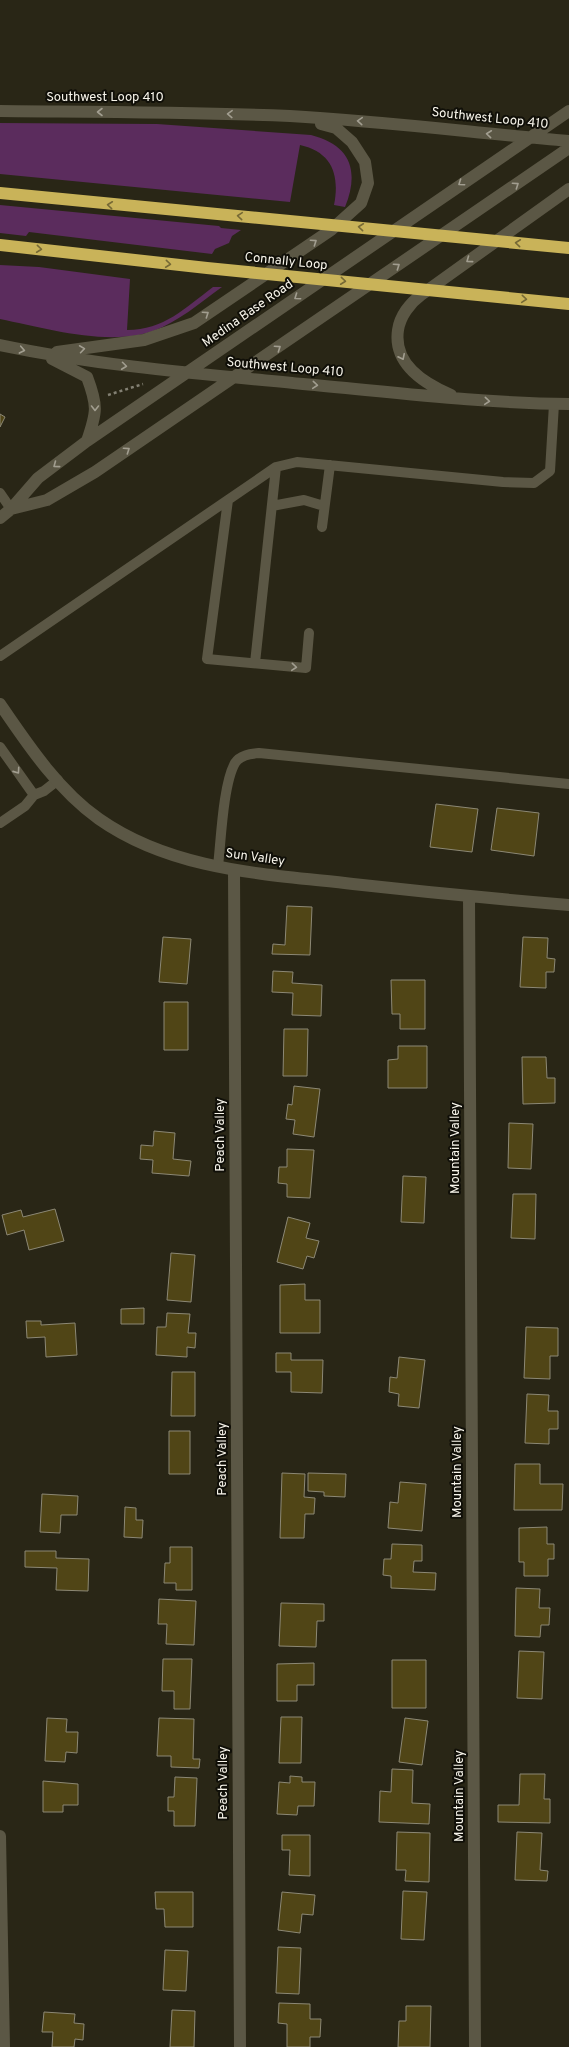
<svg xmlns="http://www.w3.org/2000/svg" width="569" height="2047" viewBox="0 0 569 2047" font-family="Overpass,sans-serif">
	<rect width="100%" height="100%" fill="#292616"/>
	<path fill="#5b2c5d" d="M0,123L157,124L311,135C350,145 360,170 345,207L334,205C340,175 332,152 300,145L290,202L0,174Z
		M0,205L219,226L221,228L241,230L232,236L229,243L215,249L212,254L29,232L26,236L0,233Z
		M0,265L39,267L130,279L127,330C164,330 185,308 213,287H222C200,303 178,322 153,331C110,347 44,328 0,319Z"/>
	<path fill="#504516" stroke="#8c8875" d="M0,414L5,417L0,427Z
		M436,804L478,809L472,852L430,847Z
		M497,808L539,813L534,856L491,850Z
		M287,906L312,907L310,955L272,954L273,944L285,945Z
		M163,937L191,939L187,984L159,982Z
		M523,937L548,938L547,958L555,959L554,972H546V988L520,987Z
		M273,971L293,972L292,983L322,985L321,1016L292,1015L293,993L272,992Z
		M391,980H425V1029H400V1014H392Z
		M164,1002H188V1050H164Z
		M284,1029H308L307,1076H283Z
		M398,1046H427V1088H388V1060L398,1059Z
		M522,1057H546L547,1078H555V1103L523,1104Z
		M294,1086L320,1089L314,1137L293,1134L295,1120L286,1119L288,1104L292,1105Z
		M509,1123L533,1124L531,1169L508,1168Z
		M154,1131L175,1133L173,1159L191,1161L189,1176L152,1173L153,1160L140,1159L141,1145L153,1146Z
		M287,1149L314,1150L310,1198L287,1197V1184L278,1183L279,1167H287Z
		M403,1176L426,1177L424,1223L401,1222Z
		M513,1194H536L535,1239L511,1238Z
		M55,1209L64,1241L29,1250L24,1230L7,1235L2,1215L21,1210L23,1217Z
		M288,1217L310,1223L306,1238L319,1241L314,1258L307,1256L303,1269L277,1262Z
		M171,1253L195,1255L191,1302L167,1300Z
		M305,1284V1300H320V1333H280V1285Z
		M144,1308V1324H121V1309Z
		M167,1313L190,1314L188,1333H196L195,1348L187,1347V1357L156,1355L157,1327H166Z
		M26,1321H41V1325L75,1323L77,1355L46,1357L45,1337L27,1338Z
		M526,1327L558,1328V1356H550V1379L524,1378Z
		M276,1353H291V1360H323L322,1393L291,1392V1372H276Z
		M399,1357L425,1360L419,1408L398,1406L399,1394L389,1392L390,1377L397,1378Z
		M172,1372H195V1416H171Z
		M527,1394L549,1395L548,1411H558V1429H549V1444L525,1443Z
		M169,1431H190V1474H169Z
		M515,1464H540V1484H563L562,1510H514Z
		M282,1473L305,1474L304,1497L315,1498L314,1514H305L304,1538H280Z
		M308,1473L346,1474L345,1497L324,1496V1492L308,1491Z
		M400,1482L426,1484L422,1531L388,1528L390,1502L398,1503Z
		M42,1494L78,1496L77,1515H61L60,1533L40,1532Z
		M125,1507L136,1508V1520H143L142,1538L124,1537Z
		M547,1527V1544H554V1559H548V1576H524V1562H519V1528Z
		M392,1544L422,1545V1561H414L413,1572L436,1573L435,1590L391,1588V1576L383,1575L384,1559H391Z
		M170,1547H192V1590H176V1583H164L165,1563H170Z
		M25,1551H56V1558L89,1559L88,1591L56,1590L57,1568L25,1567Z
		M516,1588L540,1589L539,1608H550L549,1625H541L540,1637L515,1636Z
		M159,1599L196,1601L194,1645L166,1644L167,1624H158Z
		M281,1603L324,1604V1621H317L316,1647L279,1646Z
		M519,1651L544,1652L542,1699L517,1698Z
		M163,1659H192L190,1709H174V1691H162Z
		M392,1660H426V1708H392Z
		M314,1663V1685H297V1701H277V1664Z
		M281,1717H302L301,1763H279Z
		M47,1718L67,1719L66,1732H78L77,1753L66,1752L65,1762L45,1761Z
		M159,1718L194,1719L193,1759H200L199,1768L171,1767V1756H157Z
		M405,1718L428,1721L422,1765L399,1762Z
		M392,1769L413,1770L412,1803L430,1804L429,1824L379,1822L380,1791L391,1792Z
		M520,1774H545L544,1799H550V1823L498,1822V1805H519Z
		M290,1776L302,1777V1782H315L314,1806H298L297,1815L277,1814L279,1782L290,1783Z
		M175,1777L197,1778L195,1826H174V1811H168V1797H174Z
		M43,1781L78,1784V1805H63V1812H43Z
		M397,1832L430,1833L429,1882L405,1881L406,1870H396Z
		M517,1832L542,1833L540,1870L548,1871L547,1881L515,1880Z
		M282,1835H310V1876L289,1875L290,1850H282Z
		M403,1891L427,1892L424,1940L401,1939Z
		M155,1892H193V1927H165L164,1909H156Z
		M282,1892L315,1895L313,1915L302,1914L300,1933L278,1930Z
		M278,1947L301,1948L299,1994L276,1993Z
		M165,1950L188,1951L186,1991L163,1990Z
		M279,2003L310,2004V2019H321L320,2037H310V2047H287V2024L278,2023Z
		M406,2006H431L430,2047H398L399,2021H406Z
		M172,2010L195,2011L194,2047H170Z
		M44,2012L75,2014L74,2023L84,2024L83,2040L75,2039L74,2047H52L53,2032H42Z"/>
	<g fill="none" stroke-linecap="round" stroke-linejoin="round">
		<path stroke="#838073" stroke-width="2.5" stroke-dasharray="3 3" stroke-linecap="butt" d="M108,395L143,384"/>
		<path stroke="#5b5745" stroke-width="10" d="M0,493L11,509
			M228,500L207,659L306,668L309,633
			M272,506L304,500L324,506
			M322,527L330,465
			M0,656L276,467L297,462L503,482L534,483L550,471L554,404
			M255,663L276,467
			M0,747L34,795
			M0,823L25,806L34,795L44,791L58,780
			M218,866C221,841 223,784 235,763C240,755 250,754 259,753L569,784"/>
		<path stroke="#5b5745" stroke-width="12" d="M0,704C28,745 58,790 99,819C173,871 266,874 353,884C425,892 497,899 569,905
			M234,871L240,2047
			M469,897L475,2047
			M0,1836L4,2047"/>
		<path stroke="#5b5745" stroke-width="12" d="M0,111C97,112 193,112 290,116C383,121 476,133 569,141
			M0,345C101,366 201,374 303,384C392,392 480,403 569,404
			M57,352L144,340L194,323L331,230L361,203L368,183L365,162L352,142L336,128L321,124
			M52,359L87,377C98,406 97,412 87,441
			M451,395C423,383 393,364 398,330C400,316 410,303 421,295L569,189
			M11,509L47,500L95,472L569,148
			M0,518L11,509L38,478L87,441L569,111"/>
		<path stroke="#c9b359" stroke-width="12" d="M0,193L569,248
			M0,245L207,268L569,304"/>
	</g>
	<defs><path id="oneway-chevron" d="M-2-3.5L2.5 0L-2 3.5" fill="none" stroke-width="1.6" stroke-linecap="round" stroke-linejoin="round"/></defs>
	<g stroke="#a29e90">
		<use href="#oneway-chevron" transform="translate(100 112) rotate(-180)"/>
		<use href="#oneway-chevron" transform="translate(230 114) rotate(-178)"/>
		<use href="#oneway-chevron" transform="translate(360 121) rotate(-176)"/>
		<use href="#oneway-chevron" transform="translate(489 134) rotate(-174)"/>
		<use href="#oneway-chevron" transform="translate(461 183) rotate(145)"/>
		<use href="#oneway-chevron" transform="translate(516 185) rotate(-34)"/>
		<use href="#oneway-chevron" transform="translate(314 242) rotate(-34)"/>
		<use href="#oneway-chevron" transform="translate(469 260) rotate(144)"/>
		<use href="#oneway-chevron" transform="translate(397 266) rotate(-34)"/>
		<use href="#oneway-chevron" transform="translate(297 297) rotate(145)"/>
		<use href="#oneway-chevron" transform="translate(206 314) rotate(-34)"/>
		<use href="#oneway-chevron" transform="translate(278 348) rotate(-34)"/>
		<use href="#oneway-chevron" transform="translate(82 349) rotate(-8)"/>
		<use href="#oneway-chevron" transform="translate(22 350) rotate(11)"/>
		<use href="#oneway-chevron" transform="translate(402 357) rotate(64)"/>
		<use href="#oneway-chevron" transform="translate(124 366) rotate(7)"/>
		<use href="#oneway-chevron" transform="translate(315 385) rotate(5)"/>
		<use href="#oneway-chevron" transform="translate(487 401) rotate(5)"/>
		<use href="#oneway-chevron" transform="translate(95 408) rotate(90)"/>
		<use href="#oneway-chevron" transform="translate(127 450) rotate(-34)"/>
		<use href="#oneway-chevron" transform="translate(56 465) rotate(143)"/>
		<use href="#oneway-chevron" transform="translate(294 667) rotate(5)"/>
		<use href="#oneway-chevron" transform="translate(17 771) rotate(55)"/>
	</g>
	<g stroke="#766935">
		<use href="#oneway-chevron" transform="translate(110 205) rotate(-174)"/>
		<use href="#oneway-chevron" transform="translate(240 216) rotate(-175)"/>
		<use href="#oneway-chevron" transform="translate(361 227) rotate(-174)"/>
		<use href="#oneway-chevron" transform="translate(518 243) rotate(-174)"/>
		<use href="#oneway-chevron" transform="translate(39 249) rotate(6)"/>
		<use href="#oneway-chevron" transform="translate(168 264) rotate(6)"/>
		<use href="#oneway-chevron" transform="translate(343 281) rotate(6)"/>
		<use href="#oneway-chevron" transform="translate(524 299) rotate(5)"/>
	</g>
	<g text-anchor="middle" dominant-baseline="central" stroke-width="4" stroke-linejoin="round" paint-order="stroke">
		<g font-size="13" fill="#f8f5eb" stroke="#100f08">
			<text x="105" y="98">Southwest Loop 410</text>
			<text transform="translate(490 119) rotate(6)">Southwest Loop 410</text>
			<text transform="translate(286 262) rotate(6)">Connally Loop</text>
			<text transform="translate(248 314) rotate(-35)">Medina Base Road</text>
			<text transform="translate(285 368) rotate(5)">Southwest Loop 410</text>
			<text transform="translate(255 858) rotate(8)">Sun Valley</text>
			<text transform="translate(221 1135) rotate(-90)">Peach Valley</text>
			<text transform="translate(456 1148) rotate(-90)">Mountain Valley</text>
			<text transform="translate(223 1459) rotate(-90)">Peach Valley</text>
			<text transform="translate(458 1472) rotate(-90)">Mountain Valley</text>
			<text transform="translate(224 1783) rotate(-90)">Peach Valley</text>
			<text transform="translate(460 1796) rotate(-90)">Mountain Valley</text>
		</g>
	</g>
</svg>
